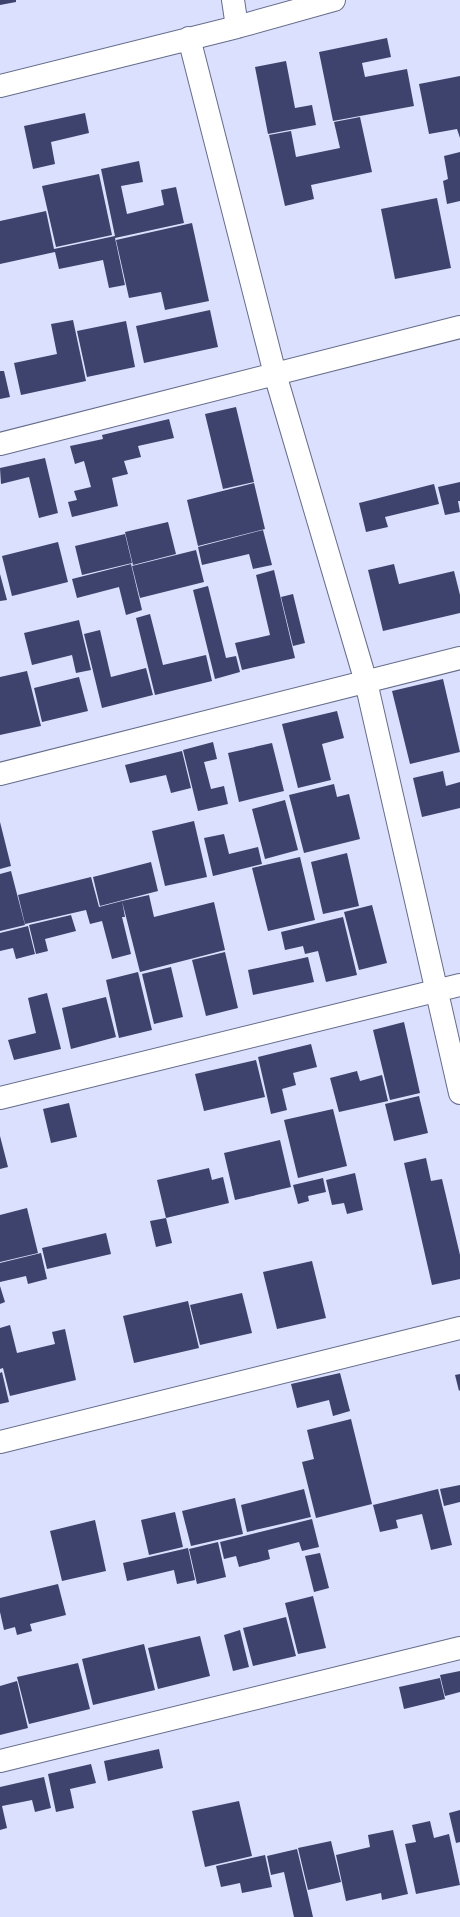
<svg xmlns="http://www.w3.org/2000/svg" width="460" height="1917" viewBox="0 0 460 1917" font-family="'Zilla Slab',serif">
	<rect width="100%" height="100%" fill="#dae0fd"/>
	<path fill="#3d436d" d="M0,0H16V2L0,5Z
		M387,38L391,57L362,63L365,77L407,69L414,106L333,121L319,52Z
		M286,61L295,108L312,105L316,125L268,134L255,67Z
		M460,76V138L457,129L429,134L419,84Z
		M85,113L89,133L51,142L55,164L33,169L24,126Z
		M360,117L372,172L311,185L314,199L285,206L269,135L291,131L296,157L340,148L334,122Z
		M460,152V201L447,204L443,181L448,179L444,156Z
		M139,161L143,182L121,186L127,214L164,205L161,190L176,187L184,223L115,238L125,285L109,288L103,260L59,269L55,252L0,264V221L46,211L54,249L115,236L101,169Z
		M99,174L112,235L56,247L42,186Z
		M437,198L451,268L395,279L381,209Z
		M192,223L209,301L165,310L161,292L129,298L116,240Z
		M210,310L218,347L144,363L136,326Z
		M73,320L86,381L21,395L14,363L57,354L51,324Z
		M126,321L135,367L87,377L77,331Z
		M0,371H4L10,397L0,399Z
		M236,407L254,482L223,489L205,414Z
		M169,419L174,438L138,446L141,457L124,461L128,474L112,478L118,506L72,517L68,502L77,500L74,491L91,487L84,461L75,464L70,446L103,439L102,435Z
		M45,458L58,513L39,518L29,477L1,484L0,468Z
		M460,482V501H458L460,512L445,515L438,487Z
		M254,483L265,529L198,546L187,500Z
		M434,484L439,504L385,517L388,527L366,532L359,503Z
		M168,522L176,554L133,565L125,532Z
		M263,530L272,565L253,569L249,554L202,565L198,547Z
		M125,534L132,563L82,575L75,546Z
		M58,542L68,582L12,596L2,556Z
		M196,550L204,582L140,598L132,566Z
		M131,564L142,610L126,615L119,587L77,598L72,579Z
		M394,564L399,584L454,571L460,595V613L383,631L368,570Z
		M274,570L295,658L242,670L235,643L270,635L256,575Z
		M0,574L7,600L0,601Z
		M208,586L226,658L236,656L240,672L215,679L193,590Z
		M293,594L305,643L293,646L281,597Z
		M150,614L163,665L206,655L212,681L155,695L136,618Z
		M79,620L91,670L76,673L72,655L32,665L24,633Z
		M100,630L111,677L146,668L153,695L102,708L84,634Z
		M27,671L41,726L0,735V677Z
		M79,677L88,711L42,722L34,688Z
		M443,679L460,752L410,764L392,691Z
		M337,711L344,738L322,744L331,780L298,788L282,724Z
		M213,742L217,759L204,762L211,789L224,786L228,804L198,811L183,750Z
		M272,743L284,791L239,802L228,753Z
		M182,751L191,788L171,793L166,775L130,783L125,765Z
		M443,771L446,786L460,782V808L422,817L413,778Z
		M334,784L337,797L349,794L360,839L304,853L289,795Z
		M285,800L298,850L265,859L252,809Z
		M194,821L207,877L165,886L152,831Z
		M0,822L11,866L0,869Z
		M224,834L229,854L258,847L262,864L213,876L204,838Z
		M347,853L359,906L323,914L311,862Z
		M300,857L315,920L268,931L252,868Z
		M151,862L158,891L100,906L93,877Z
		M11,871L25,925L0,931V874Z
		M91,877L99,907L122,901L125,917H122L131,954L112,959L102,921L90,924L86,910L25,924L18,895Z
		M149,895L154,917L214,902L225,950L140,972L122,901Z
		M372,905L387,963L359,970L344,912Z
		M71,915L76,931L45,939L48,951L36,954L29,925Z
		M343,917L357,975L326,982L318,951L305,954L303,946L285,950L281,932Z
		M28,926L35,954L16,959L13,948L0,951V933Z
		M225,952L238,1008L206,1016L192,960Z
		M308,957L314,982L253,995L248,970Z
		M171,967L183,1017L154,1024L142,974Z
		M138,972L152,1030L119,1038L106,980Z
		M47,993L61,1049L14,1060L8,1040L36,1033L28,998Z
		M106,997L116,1037L71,1049L62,1008Z
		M404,1022L420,1093L390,1100L373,1030Z
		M311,1044L317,1067L293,1073L296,1085L282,1089L287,1110L271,1114L258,1057Z
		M256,1060L265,1097L204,1111L195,1074Z
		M357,1071L360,1081L382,1075L388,1101L339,1112L330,1078Z
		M419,1096L428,1133L394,1141L385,1104Z
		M69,1103L77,1137L51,1143L43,1109Z
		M333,1109L347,1166L298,1178L284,1120Z
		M0,1136L8,1167L0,1169Z
		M280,1140L291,1187L235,1200L224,1153Z
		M426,1158L431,1181L442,1179L460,1255V1279L432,1285L404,1163Z
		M209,1168L212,1180L223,1177L229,1203L166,1218L157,1180Z
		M355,1173L363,1210L347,1214L344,1203L332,1205L326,1180Z
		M323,1178L326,1192L308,1196L309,1201L298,1204L293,1185Z
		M27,1208L38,1253L0,1262V1215Z
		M166,1218L172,1243L156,1247L150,1221Z
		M106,1233L111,1254L47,1269L42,1248Z
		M41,1253L47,1279L28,1284L26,1276L0,1282V1263Z
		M312,1261L326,1318L277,1329L263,1272Z
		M0,1286L5,1302L0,1304Z
		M242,1293L252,1333L200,1345L190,1305Z
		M188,1301L199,1348L134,1363L123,1316Z
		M10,1325L17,1353L55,1344L52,1332L65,1329L76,1380L10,1396L3,1368L0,1369V1328Z
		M2,1372L9,1402L0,1404V1373Z
		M340,1373L350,1411L333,1416L329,1400L297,1408L291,1384Z
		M460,1374V1390L459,1391L455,1375Z
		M351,1419L372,1504L316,1518L302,1462L314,1459L307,1430Z
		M460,1485V1502L444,1506L440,1489Z
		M304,1489L311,1517L247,1532L241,1505Z
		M438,1489L452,1545L431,1550L422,1514L396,1520L398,1528L380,1532L373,1505Z
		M235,1498L243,1534L191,1546L182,1511Z
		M175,1512L183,1547L149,1555L141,1520Z
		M312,1519L319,1547L302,1551L299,1542L268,1550L270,1559L239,1567L236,1556L224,1559L220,1542Z
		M95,1520L106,1571L62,1581L50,1531Z
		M218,1542L226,1577L197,1584L189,1549Z
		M188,1548L195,1580L177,1584L174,1570L127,1581L123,1563Z
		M320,1553L329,1588L314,1592L305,1556Z
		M58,1584L66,1615L30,1624L32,1631L17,1635L15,1627L4,1630L0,1612V1598Z
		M313,1596L326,1648L298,1654L285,1603Z
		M286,1617L296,1656L253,1666L243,1628Z
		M240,1630L249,1667L233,1671L224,1635Z
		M200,1636L210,1676L158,1689L148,1648Z
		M144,1644L155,1690L93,1705L82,1659Z
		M78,1663L90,1709L29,1724L17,1677Z
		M460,1671V1692L445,1696L440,1675Z
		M440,1678L445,1699L404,1709L399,1687Z
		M17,1681L28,1728L0,1735V1686Z
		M159,1749L163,1768L108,1781L104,1761Z
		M91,1764L96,1783L70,1789L74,1808L56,1812L48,1774Z
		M44,1777L51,1808L35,1812L32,1800L2,1806L7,1828L0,1830V1787Z
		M239,1801L252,1856L205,1867L192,1811Z
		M460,1810V1842L456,1843L449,1813Z
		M430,1821L434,1838L449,1834L460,1885L416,1894L405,1844L416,1842L412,1825Z
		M393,1830L408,1894L382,1900L381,1893L346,1901L336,1855L370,1847L368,1835Z
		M331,1841L341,1882L308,1890L298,1848Z
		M297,1849L307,1891L313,1917H294L284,1872L271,1875L267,1856Z
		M265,1855L272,1887L242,1893L240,1883L221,1887L216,1866Z"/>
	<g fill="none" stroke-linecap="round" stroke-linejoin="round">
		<defs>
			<path id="minor" d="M233,0L237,27
				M189,38L275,374L366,682L460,1093
				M0,86L237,27L334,0
				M0,444L460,327
				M0,774L460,658
				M0,1098L460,985
				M0,1442L460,1328
				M0,1761L460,1648"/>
		</defs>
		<use href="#minor" stroke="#666c8b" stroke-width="24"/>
		<use href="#minor" stroke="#fff" stroke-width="22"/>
	</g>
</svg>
